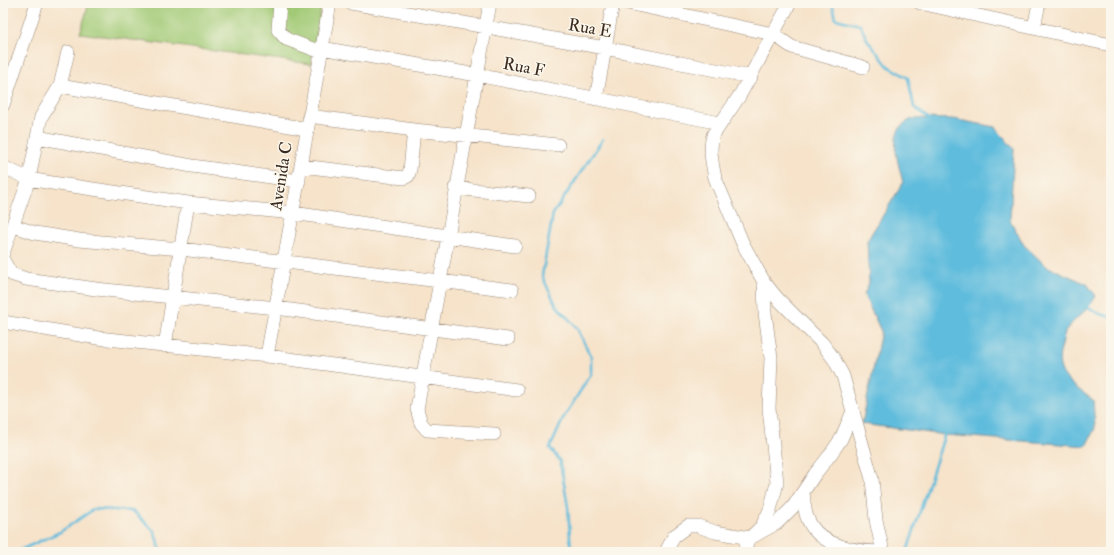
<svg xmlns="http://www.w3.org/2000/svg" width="1114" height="555" viewBox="0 0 1114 555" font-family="'IM FELL Double Pica',serif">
	<rect width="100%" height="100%" fill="#fbf7ec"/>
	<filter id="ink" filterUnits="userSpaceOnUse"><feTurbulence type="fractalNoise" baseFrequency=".025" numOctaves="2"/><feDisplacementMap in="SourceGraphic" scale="8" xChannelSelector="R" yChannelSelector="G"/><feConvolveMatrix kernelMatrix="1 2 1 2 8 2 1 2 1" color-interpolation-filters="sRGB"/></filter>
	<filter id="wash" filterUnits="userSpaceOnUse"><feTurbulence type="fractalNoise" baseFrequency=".012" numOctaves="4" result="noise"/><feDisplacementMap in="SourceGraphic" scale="16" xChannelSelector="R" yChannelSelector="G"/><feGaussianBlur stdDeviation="0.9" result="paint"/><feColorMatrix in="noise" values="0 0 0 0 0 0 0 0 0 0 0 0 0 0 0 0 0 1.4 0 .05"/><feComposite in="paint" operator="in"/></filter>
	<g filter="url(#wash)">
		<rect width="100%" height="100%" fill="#f6e3ca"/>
		<path fill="#a2ca76" stroke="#6e7a4a" d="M89,3H322L311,64L80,33Z"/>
		<path fill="#5fbcdd" stroke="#4d737e" d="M953,119L995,127L1014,149L1010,220L1024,245L1046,266L1087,284L1096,296C1087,312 1078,315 1068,328C1064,332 1063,340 1062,345C1052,375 1072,384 1093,400L1095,428L1086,446L945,435L862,424L881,331L864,295L869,283L867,241L903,183C899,163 885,131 910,120C916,117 945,119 953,119Z"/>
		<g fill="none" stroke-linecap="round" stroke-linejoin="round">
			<path stroke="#5fbcdd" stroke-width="2.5" d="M833,7L836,19L860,25L868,41L888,66L908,78L914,107L933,122
				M1088,307L1100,314L1111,317
				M16,552L60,532L94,509L133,511L154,531L161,552
				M571,552L568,507L560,461L550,448L564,417L591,374V357L577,328L556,305L542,276L553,214L603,139
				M907,552L945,433"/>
		</g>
	</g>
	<g filter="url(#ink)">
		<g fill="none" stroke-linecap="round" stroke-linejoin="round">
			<defs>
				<path id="minor" d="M280,3L278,30L286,39L321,52
					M351,3L605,48L751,77
					M490,3L417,409L421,423L427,430L494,434
					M627,3L773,34L792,47L863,67
					M790,3L740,95L713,135C709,149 712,163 715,178L743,244L764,282L777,298L822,343L834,359L843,376L872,479L876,520L883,552
					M920,3L1111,45
					M1034,28L1039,3
					M321,48L477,75L720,123
					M60,86L307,129
					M596,99L613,3
					M3,105L37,3
					M309,116L414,130L558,145
					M37,137L192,166L299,181
					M301,166L404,178L408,176L410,170L414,130
					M3,167L29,179L52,183L188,203L293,213L515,246
					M455,188L529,196
					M14,226L35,233L79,240L181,249L512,290
					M3,253L29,179L41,117L60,86L68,52
					M3,260L11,274L26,279L96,289L276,308L508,339
					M3,322L98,338L267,356L517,390
					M165,346L188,203
					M267,356L330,3
					M803,492C804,500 804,509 807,517C817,546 853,551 879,552
					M666,552L674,536L688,526H698L715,532L750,538L777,523L793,507L815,474L830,455L841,439L853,411
					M745,552L747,541L762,526L770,510L777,483L769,408L771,358L765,313L764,282"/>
			</defs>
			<use href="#minor" stroke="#988674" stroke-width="14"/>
			<use href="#minor" stroke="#fff" stroke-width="13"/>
		</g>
	</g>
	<g text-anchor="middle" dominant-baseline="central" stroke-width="3" stroke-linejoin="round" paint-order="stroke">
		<g font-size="17" fill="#3b2a1e" stroke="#fbf7ec">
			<text transform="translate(590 28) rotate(10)">Rua E</text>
			<text transform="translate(524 67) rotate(11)">Rua F</text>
			<text transform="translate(281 176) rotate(-81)">Avenida C</text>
		</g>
	</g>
	<rect width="1114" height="555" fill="none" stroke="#fbf7ec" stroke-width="16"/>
</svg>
